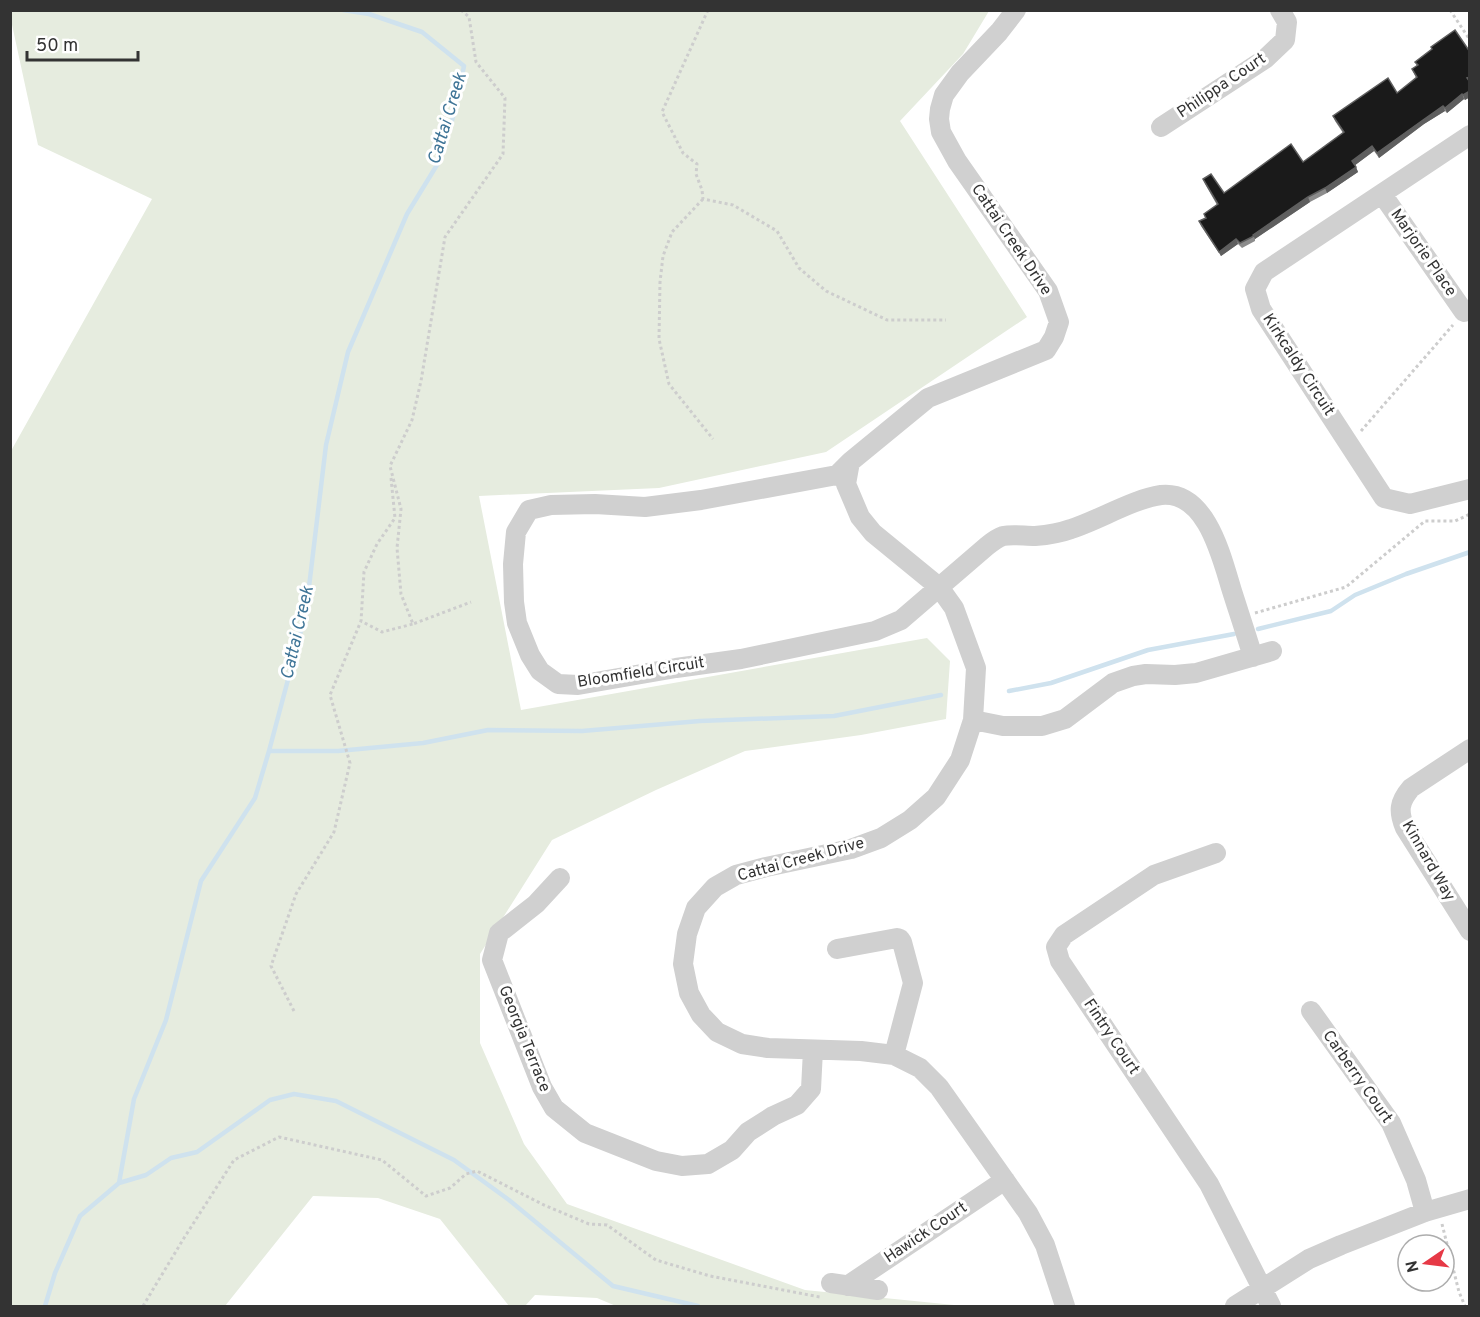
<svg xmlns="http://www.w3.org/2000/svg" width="1480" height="1317" viewBox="0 0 1480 1317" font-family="Overpass,sans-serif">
	<rect width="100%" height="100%" fill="#fff"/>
	<path fill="#e6ecdf" d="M10,11H989L963,54L900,121L1027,317L826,452L659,488L479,496L521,710L927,638L950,661L946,719L861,735L745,751L656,790L552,840L480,954V1043L524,1144L567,1204L805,1290L964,1306H616L597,1298L535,1295L525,1306H509L440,1219L378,1198L313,1196L225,1306H11V451L152,199L38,145L11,20Z"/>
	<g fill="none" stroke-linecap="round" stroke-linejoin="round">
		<path stroke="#cfe2ee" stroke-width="4.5" d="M1258,629L1331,611L1355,595L1406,574L1470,552
			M1009,691L1051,683L1148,650L1234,634
			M269,751H338L423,743L488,730L582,731L700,721L834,716L941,695
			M119,1183L146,1175L171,1158L197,1152L270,1100L294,1094L336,1101L454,1160L509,1200L613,1286L698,1306
			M45,1306L55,1273L80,1216L119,1183L134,1099L166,1020L201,881L255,798L269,751L306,612L326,445L348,352L407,214L440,160L455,110L464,66L422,32L369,14L343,10"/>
		<path stroke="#cdcdcd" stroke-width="3" stroke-dasharray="3 3" stroke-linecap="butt" d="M461,10L469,17L476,62L505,98L503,154L445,237L421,381L412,420L390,466L401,509L397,548L401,594L413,624L471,602
			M708,10L662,112L683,153L697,164L696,174L702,190L703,199L733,205L777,231L799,268L826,291L887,320H946
			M1450,10L1470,40
			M703,199L672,232L663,256L660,282L659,339L669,384L713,439
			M1361,431L1453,325
			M391,478L395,518L377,544L364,572L361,621L382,632L413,624
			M1255,613L1346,587L1425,521H1455L1470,514
			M294,1011L271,966L296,894L334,832L350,763L330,695L361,621
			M1442,1224L1459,1292L1465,1306
			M143,1306L184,1238L234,1160L279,1137L382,1160L426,1196L450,1188L466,1174L477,1171L544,1205L589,1224L607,1225L656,1260L710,1276L820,1297"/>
		<path stroke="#d0d0d0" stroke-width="20" d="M1016,10L999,32L960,73L944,95L940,109L939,119L941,132L957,161L1048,291L1059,322L1054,337L1046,350L928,398L850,462L846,484L860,517L873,533L939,587L954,608L976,668L973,720L960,760L936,797L910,820L881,838L851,849L766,867L736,875L715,887L696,908L687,934L683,964L689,993L701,1015L717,1032L742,1044L768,1048L861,1051L894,1055L920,1068L939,1087L1028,1213L1045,1245L1065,1306
			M1161,127L1265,59L1285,40L1287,22L1280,10
			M1470,135L1264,272L1255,289L1261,309L1384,498L1410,504L1470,489
			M1382,194L1464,312
			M850,462L837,475L701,500L645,507L595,504L551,505L529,510L516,532L513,564L514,602L517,623L530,655L540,671L558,684L578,685L676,668L741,659L875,631L901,620L987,546C992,542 997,538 1003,536C1013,534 1024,536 1035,536C1047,535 1060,533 1071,529C1099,520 1133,499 1161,495C1207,490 1222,559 1232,591C1239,613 1246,634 1253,657
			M973,720L1003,726H1042L1065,719L1113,683L1133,676L1146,674L1175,675L1196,673L1272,651
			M1470,749L1411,788C1399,802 1398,811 1405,828L1470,931
			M1216,853L1154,875L1064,935L1056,947L1060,961L1209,1184L1271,1306
			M560,878L536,904L499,933L492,960L542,1087L554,1108L585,1133L656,1161L682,1166L708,1164L732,1150L748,1132L773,1116L797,1105L811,1089L813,1050
			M837,949L897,938L900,939L902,942L913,983L894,1055
			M1311,1011L1391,1123L1416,1180L1425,1212
			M831,1283L878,1290
			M847,1286L1005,1180
			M1235,1306L1309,1259L1341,1245L1425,1212L1470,1199"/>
	</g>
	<path fill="#8c8c8c" d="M1431,47L1470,52V97L1465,100L1464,99L1447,113L1445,111L1424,124L1379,158L1374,151L1355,165L1358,172L1327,193L1310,202L1255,239V241L1242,248L1238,244L1221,256L1201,226L1199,221L1205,218L1204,214L1217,205L1205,184L1203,179L1224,193L1303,162L1343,133L1335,121L1333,116L1397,93L1416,78L1412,69L1417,66L1415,62L1432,49Z"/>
	<path fill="#5f5f5f" d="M1470,91V97L1465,100L1463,95Z
		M1462,94L1464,99L1447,113L1445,108Z
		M1443,106L1445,111L1424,124L1379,158L1377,153L1423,120Z
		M1372,146L1374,151L1354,166L1352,161Z
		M1356,167L1358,172L1327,193L1325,188Z
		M1308,197L1310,202L1255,239L1253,235Z
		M1236,239L1238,244L1221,256L1219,252Z"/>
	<path fill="#1a1a1a" stroke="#5f5f5f" stroke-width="1.5" d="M1455,30L1470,52V77L1467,78L1470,82V91L1463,95L1462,94L1445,108L1443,106L1423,120L1377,153L1372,146L1352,161L1356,167L1325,188L1308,197L1253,235L1254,236L1240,243L1236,239L1219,252L1199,221L1206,218L1204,214L1218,204L1203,179L1211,174L1224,193L1291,144L1303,162L1344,132L1333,116L1388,78L1397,93L1417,77L1412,69L1418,65L1415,62L1432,49L1431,47Z"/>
	<g text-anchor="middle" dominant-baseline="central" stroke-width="6" stroke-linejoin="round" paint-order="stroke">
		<g font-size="16" fill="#333" stroke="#fff">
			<text transform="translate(1222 86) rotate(-34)">Philippa Court</text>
			<text transform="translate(1011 240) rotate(56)">Cattai Creek Drive</text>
			<text transform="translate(1423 253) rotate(55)">Marjorie Place</text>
			<text transform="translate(1298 365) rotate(57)">Kirkcaldy Circuit</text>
			<text transform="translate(641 673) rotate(-9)">Bloomfield Circuit</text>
			<text transform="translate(801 860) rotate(-15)">Cattai Creek Drive</text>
			<text transform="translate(1428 861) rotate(60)">Kinnard Way</text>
			<text transform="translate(1111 1037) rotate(56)">Fintry Court</text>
			<text transform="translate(524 1039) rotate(68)">Georgia Terrace</text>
			<text transform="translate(1357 1077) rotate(55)">Carberry Court</text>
			<text transform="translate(926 1233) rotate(-34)">Hawick Court</text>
		</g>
		<g font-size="18" font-style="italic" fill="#3f7597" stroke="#fff">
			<text transform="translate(448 119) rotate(-73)">Cattai Creek</text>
			<text transform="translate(298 633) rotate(-77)">Cattai Creek</text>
		</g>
	</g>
	<rect width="1480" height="1317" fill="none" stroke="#333333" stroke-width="24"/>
	<g transform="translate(1426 1263) rotate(256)"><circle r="28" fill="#ffffff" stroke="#adadad" stroke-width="1.5"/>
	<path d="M0-4.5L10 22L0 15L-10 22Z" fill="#e63946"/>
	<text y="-9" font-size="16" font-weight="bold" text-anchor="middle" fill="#333333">N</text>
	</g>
	<path d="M27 51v9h111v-9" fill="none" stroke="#333333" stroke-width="3"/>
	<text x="36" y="51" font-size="18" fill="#333333" stroke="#ffffff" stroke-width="4.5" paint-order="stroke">50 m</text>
</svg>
